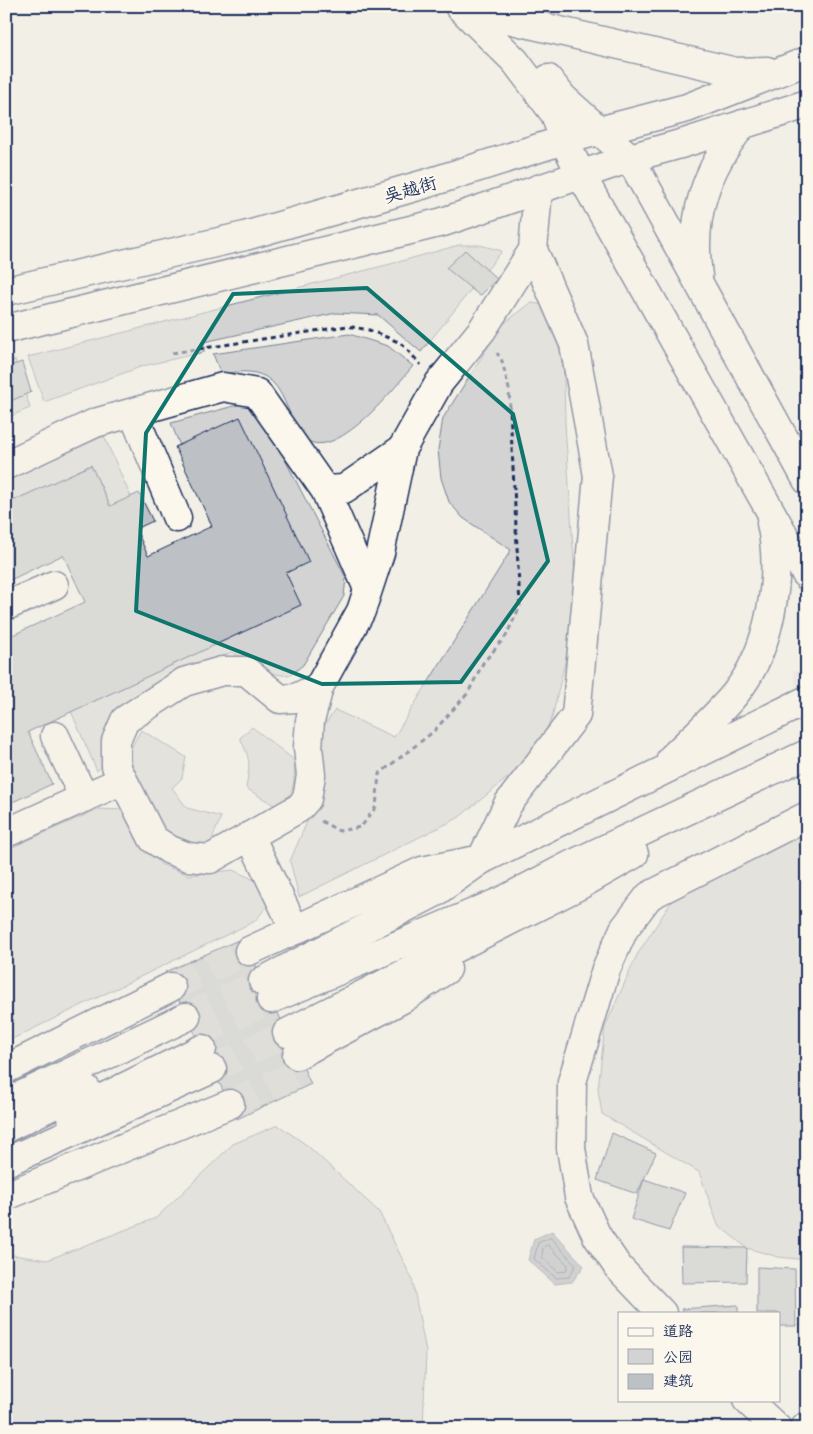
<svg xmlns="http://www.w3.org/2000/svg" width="813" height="1434" viewBox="0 0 813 1434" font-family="'Playpen Sans','LXGW WenKai TC',sans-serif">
	<rect width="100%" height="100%" fill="#f2efe6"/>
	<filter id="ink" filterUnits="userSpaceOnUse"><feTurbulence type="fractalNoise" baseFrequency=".02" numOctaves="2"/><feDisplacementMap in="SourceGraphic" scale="10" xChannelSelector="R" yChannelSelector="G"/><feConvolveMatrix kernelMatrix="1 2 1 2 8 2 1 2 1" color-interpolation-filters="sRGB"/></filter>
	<g filter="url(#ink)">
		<path fill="#e2e1dc" d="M793,671H807V750Z"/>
		<path fill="#d2d3d2" stroke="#768198" d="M459,245H480L502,251L421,352L378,315L336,313L204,342V352L143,366L44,402L28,357L402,261Z
			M531,303L558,307L563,335L565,423L576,593L570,640L552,718L530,760L458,818L299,897L290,861L324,783L322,729L335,710L394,737L511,550L463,518L449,502L441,478L438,450L443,418L502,325Z
			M349,334L388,346L413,366C395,387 327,475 299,432C288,415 284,388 266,377C251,369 237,372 221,374L213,354Z
			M15,360L30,408L6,418V362Z
			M241,404L252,408L263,417L346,578L344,596L303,665L289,676L270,673L232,652L137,696L117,715L107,761L97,771L61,688L243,605L171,423Z
			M104,436L137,511L6,568V480Z
			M252,727L294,760C295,784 294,790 282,810L246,788C250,764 251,760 240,738Z
			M141,730L186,757L182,778L172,788L187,808L221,817L209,847L197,849L164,832L136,778L132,764L131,748Z
			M98,809L124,810L160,864L189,875L233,870L259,882L267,906L255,921L6,1042V850Z
			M807,818V1260L778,1257L747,1248L718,1225L699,1172L602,1114L598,1089L605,1027L637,955L681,887Z
			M278,1125L308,1146L379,1212L412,1279L426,1352L423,1428H6V1254L47,1260L156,1218L233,1144Z"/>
		<path fill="#a9adb7" stroke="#707b93" d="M552,1231L584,1266L572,1282L555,1284L528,1260L534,1239Z"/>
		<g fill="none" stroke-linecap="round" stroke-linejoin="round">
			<path stroke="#546182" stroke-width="1" d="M551,1238L576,1265L569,1277L556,1278L534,1259L538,1243Z
				M548,1245L568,1265L566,1271L558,1272L542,1257L543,1248Z"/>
		</g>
		<path fill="#bdc0c4" stroke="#1b2f5e" d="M465,250L497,279L480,296L446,268Z
			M22,362L31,392L6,403V367Z
			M240,417L309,562L286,573L301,605L28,732L52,784L6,805V638L85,602L63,555L6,582V504L91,465L110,506L139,493L153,521L136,529L148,556L212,526L175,447Z
			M243,938L311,1084L237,1119L165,972Z
			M612,1133L656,1153L637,1194L597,1180Z
			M644,1179L685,1193L669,1231L631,1219Z
			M681,1247L747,1248L746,1282L682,1283Z
			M757,1267L795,1269L796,1326H779V1313H757Z
			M738,1305V1313H683L681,1309Z"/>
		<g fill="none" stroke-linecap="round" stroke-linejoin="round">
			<path stroke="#c7c9cb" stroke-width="28" stroke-dasharray="28 14" stroke-linecap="butt" d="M171,987L249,951
				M186,1017L263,981
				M196,1035L271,999
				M212,1069L287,1033
				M230,1104L304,1070"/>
			<defs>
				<path id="minor" d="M133,413L177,518
					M6,465L95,423L223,387L257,393L325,490L344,489L402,449L439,383L482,330L533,250L538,189
					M325,490L368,589
					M6,606L54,585
					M319,687L296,698L280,699L246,671H222L184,682L125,720L116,741V766L153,839L170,850L188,857L210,859L299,808L307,799L311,775L308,747L310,721L319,687L361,611L380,553L402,449
					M55,736L84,798
					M6,833L123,780
					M250,836L295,930
					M481,860L508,804L576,715L598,476L574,344L533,250
					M662,1313L618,1267L597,1236L579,1197L571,1148L572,1082L606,969L624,929L649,896L807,816
					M747,1400L777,1428
					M805,1428L807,1426"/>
				<path id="highway" d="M459,6L515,61L555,114L564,140L581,175L807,576
					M464,6L491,15L736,72L767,71
					M548,79L563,98L630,158L807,480
					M698,276C690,217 705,170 743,124
					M6,291L245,236L425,184L564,140L687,108L807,61
					M6,329L443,222L630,158L684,143L807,104
					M671,759C691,739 717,716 735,694C770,651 783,576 771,523
					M249,951L422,871L472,861
					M263,981L434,893L481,860L807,700
					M271,999L502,901L571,865L807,754
					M287,1033L578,886L634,854
					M297,1055L402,999L447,969
					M6,1069L171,987
					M6,1103L186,1017
					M70,1114L202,1049
					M6,1128L86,1089
					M6,1162L212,1069
					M6,1196L230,1104"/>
			</defs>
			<use href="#minor" stroke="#1b2f5e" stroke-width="31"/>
			<use href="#highway" stroke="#1b2f5e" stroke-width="31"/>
			<path stroke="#1b2f5e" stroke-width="3" stroke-dasharray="5 4" stroke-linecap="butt" d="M172,353L347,326L369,330L401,343L421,365
				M321,821L339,831L361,827L376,807L379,774L433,732L468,693L483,663L506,636L520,606L509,389L502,361L497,353"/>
			<use href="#minor" stroke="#fbf7ec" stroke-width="28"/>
			<use href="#highway" stroke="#fbf7ec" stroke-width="28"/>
		</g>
	</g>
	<path d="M0 0H813V1434H0ZM367,288L513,414L548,561L461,682L322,684L136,611L146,433L233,294Z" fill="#f2efe6" fill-opacity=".55" fill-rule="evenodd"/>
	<path fill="none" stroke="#0f766e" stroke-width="4" stroke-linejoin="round" d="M367,288L513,414L548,561L461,682L322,684L136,611L146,433L233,294Z"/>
	<g text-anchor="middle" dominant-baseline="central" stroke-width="4.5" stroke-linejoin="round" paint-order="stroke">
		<g font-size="18" fill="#1b2f5e" stroke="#fbf7ec">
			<text transform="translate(410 188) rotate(-16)">吴越街</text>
		</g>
	</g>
	<rect width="813" height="1434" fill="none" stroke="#fbf7ec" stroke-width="25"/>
	<rect x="12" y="12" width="788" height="1409" fill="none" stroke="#1b2f5e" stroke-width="2" filter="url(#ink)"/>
	<rect x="618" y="1312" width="162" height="90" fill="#fbf7ec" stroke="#a1a7b3"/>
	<rect x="628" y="1328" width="25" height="8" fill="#fbf7ec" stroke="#a1a7b3"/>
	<text x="663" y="1336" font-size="15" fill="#1b2f5e">道路</text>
	<rect x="628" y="1349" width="25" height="15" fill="#d2d3d2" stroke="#a1a7b3"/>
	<text x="663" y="1362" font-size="15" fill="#1b2f5e">公园</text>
	<rect x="628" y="1374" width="25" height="15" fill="#bdc0c4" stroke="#a1a7b3"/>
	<text x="663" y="1386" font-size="15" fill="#1b2f5e">建筑</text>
</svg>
